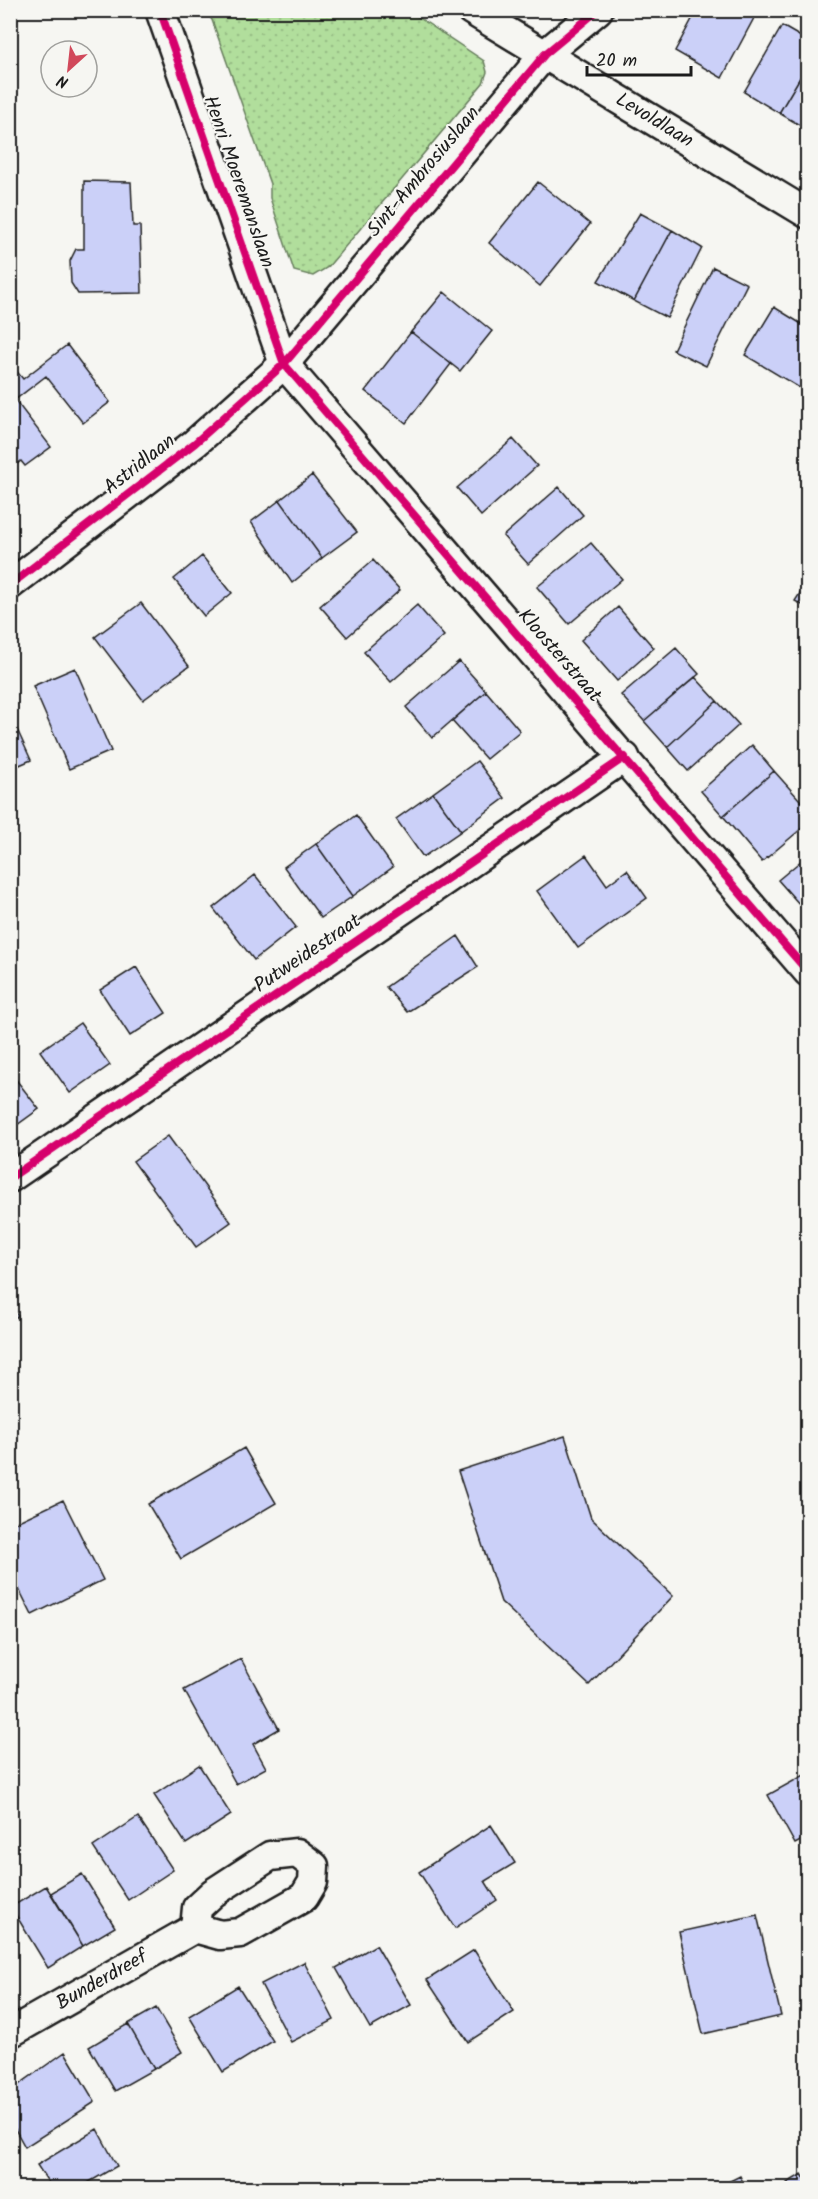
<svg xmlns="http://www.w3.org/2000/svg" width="818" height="2199" viewBox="0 0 818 2199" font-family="Kalam,sans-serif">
	<defs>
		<pattern id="grass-dots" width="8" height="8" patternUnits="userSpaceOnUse" patternTransform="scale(1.5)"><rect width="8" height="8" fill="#b1de9c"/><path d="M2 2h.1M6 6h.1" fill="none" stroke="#98be86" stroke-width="1.8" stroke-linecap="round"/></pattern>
	</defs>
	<rect width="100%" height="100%" fill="#f6f6f2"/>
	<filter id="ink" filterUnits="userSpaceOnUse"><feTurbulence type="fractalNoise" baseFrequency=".0167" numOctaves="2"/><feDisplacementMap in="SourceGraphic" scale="12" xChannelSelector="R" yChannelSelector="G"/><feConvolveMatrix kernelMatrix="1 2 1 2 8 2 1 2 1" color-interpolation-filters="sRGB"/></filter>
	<g filter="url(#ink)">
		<path fill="url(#grass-dots)" stroke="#667d5c" stroke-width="1.5" d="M206,11H409L484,61L487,72L483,83L328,267L313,276L294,271L270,198V184L212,20Z"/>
		<path fill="#cbd0f8" stroke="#1c1c1c" stroke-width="1.5" d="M697,10H742L754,18L722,78L675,51Z
			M782,26L808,41V64L779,113L744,92Z
			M808,64V130L779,113Z
			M84,181L131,182L133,226H140L142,293L78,294L71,283L70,261L76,249H84Z
			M538,182L590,224L540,286L489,243Z
			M640,213L672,230L634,301L598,281Z
			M672,230L702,248L667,318L634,301Z
			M713,267L747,284L706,366L673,350Z
			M444,292L492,331L460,371L411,332Z
			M774,307L808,328V393L745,355Z
			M411,332L451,364L406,423L365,391Z
			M67,345L110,402L83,423L46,376L15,400L51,447L25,466L21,461L10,469V363L23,379Z
			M513,439L537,466L481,516L457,488Z
			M312,475L357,532L322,558L280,500Z
			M559,487L583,515L528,564L503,536Z
			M280,500L322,558L292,583L251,522Z
			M591,543L622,579L569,624L537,587Z
			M202,556L232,593L204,616L174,579Z
			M373,560L400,590L347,637L320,606Z
			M808,581V608L795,601Z
			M141,603L189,666L143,700L95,637Z
			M417,605L444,636L391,682L364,652Z
			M618,607L654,648L617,681L581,640Z
			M676,648L699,674L644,721L621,695Z
			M459,661L486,691L432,738L406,707Z
			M75,668L111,751L69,769L33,686Z
			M695,677L717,701L667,747L644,721Z
			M486,691L520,731L486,759L452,721Z
			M717,701L739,725L688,771L667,747Z
			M10,714L31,760L10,769Z
			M752,745L774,771L723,816L701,791Z
			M477,761L505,798L461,831L433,793Z
			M774,771L808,809V823L762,862L723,816Z
			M433,793L461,831L423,857L396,819Z
			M356,815L393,867L353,896L316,844Z
			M316,844L353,896L321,918L284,867Z
			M586,855L607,885L627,870L647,898L578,948L537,891Z
			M808,855V914L778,880Z
			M255,875L296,927L254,960L213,908Z
			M458,936L478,967L407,1012L386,987Z
			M136,967L166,1013L130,1036L100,990Z
			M80,1023L110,1065L70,1093L40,1051Z
			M10,1072L39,1109L10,1130Z
			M168,1136L231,1222L196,1247L133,1161Z
			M10,1306L18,1316L10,1321Z
			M565,1436L591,1518L673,1596L589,1685L501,1602L458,1471Z
			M244,1448L276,1503L181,1559L148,1504Z
			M63,1500L103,1580L32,1615L10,1571V1525Z
			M241,1659L279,1729L253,1744L266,1768L236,1784L184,1690Z
			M199,1765L231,1815L186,1844L154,1795Z
			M808,1773V1837L795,1844L768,1795Z
			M138,1817L173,1870L128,1900L93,1847Z
			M491,1825L515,1863L485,1881L497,1900L455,1928L419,1872Z
			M82,1874L115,1927L83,1946L51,1893Z
			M46,1886L83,1946L48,1968L11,1907Z
			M757,1915L781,2016L703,2034L679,1932Z
			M376,1945L411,2005L370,2028L336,1968Z
			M474,1950L514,2012L468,2042L427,1980Z
			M304,1962L334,2020L291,2042L261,1984Z
			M238,1986L273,2041L223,2072L189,2016Z
			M156,2008L182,2052L154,2069L128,2024Z
			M128,2024L154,2069L115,2091L89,2047Z
			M65,2052L95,2102L25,2147L10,2120V2091Z
			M97,2129L117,2166L79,2188H52L37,2165Z
			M802,2174L808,2184V2188H790L787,2183Z
			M740,2176L746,2188H716Z"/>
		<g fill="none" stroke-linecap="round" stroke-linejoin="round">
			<defs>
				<g id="minor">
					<path d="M160,10L284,364L808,972"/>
					<path id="s1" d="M471,10L808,214"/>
					<path d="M10,585L195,443L284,364L545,54L598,10"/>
					<path d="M10,1178L625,757"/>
					<path id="s2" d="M10,2033L195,1928L220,1935L240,1933L304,1897L313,1882L314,1866L297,1853L270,1856L213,1893L197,1908L195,1928"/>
				</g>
			</defs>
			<use href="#minor" stroke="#1c1c1c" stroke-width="33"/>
			<use href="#minor" stroke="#f6f6f2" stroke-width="28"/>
			<defs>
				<path id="cycleway" d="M160,10L284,364L808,972
					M10,585L195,443L284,364L545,54L598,10
					M10,1178L625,757"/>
			</defs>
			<use href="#cycleway" stroke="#f6f6f2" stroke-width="11"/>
			<use href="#cycleway" stroke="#d6006c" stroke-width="8"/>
		</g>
	</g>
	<g text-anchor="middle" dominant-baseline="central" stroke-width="4.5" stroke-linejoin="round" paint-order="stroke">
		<g font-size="20" fill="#1c1c1c" stroke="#f6f6f2">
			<text stroke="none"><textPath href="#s1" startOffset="214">Levoldlaan</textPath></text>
			<text transform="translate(424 172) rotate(-50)">Sint-Ambrosiuslaan</text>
			<text transform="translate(238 182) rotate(71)">Henri Moeremanslaan</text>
			<text transform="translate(140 465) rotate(-38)">Astridlaan</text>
			<text transform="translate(559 656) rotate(49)">Kloosterstraat</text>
			<text transform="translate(308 954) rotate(-34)">Putweidestraat</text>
			<text stroke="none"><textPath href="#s2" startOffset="106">Bunderdreef</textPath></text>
		</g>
	</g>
	<rect width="818" height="2199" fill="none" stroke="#f6f6f2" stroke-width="36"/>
	<rect x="18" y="18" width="782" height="2163" fill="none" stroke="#1c1c1c" stroke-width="2" filter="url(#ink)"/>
	<g transform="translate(69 69) rotate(207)"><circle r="28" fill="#f6f6f2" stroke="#9f9f9c" stroke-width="1.5"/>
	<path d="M0-4.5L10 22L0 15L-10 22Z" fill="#d1495b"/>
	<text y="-9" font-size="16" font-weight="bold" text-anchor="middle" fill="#1c1c1c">N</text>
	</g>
	<path d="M587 66v9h104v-9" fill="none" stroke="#1c1c1c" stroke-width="3"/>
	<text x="596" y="66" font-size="18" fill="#1c1c1c" stroke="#f6f6f2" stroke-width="4.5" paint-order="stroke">20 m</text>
</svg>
